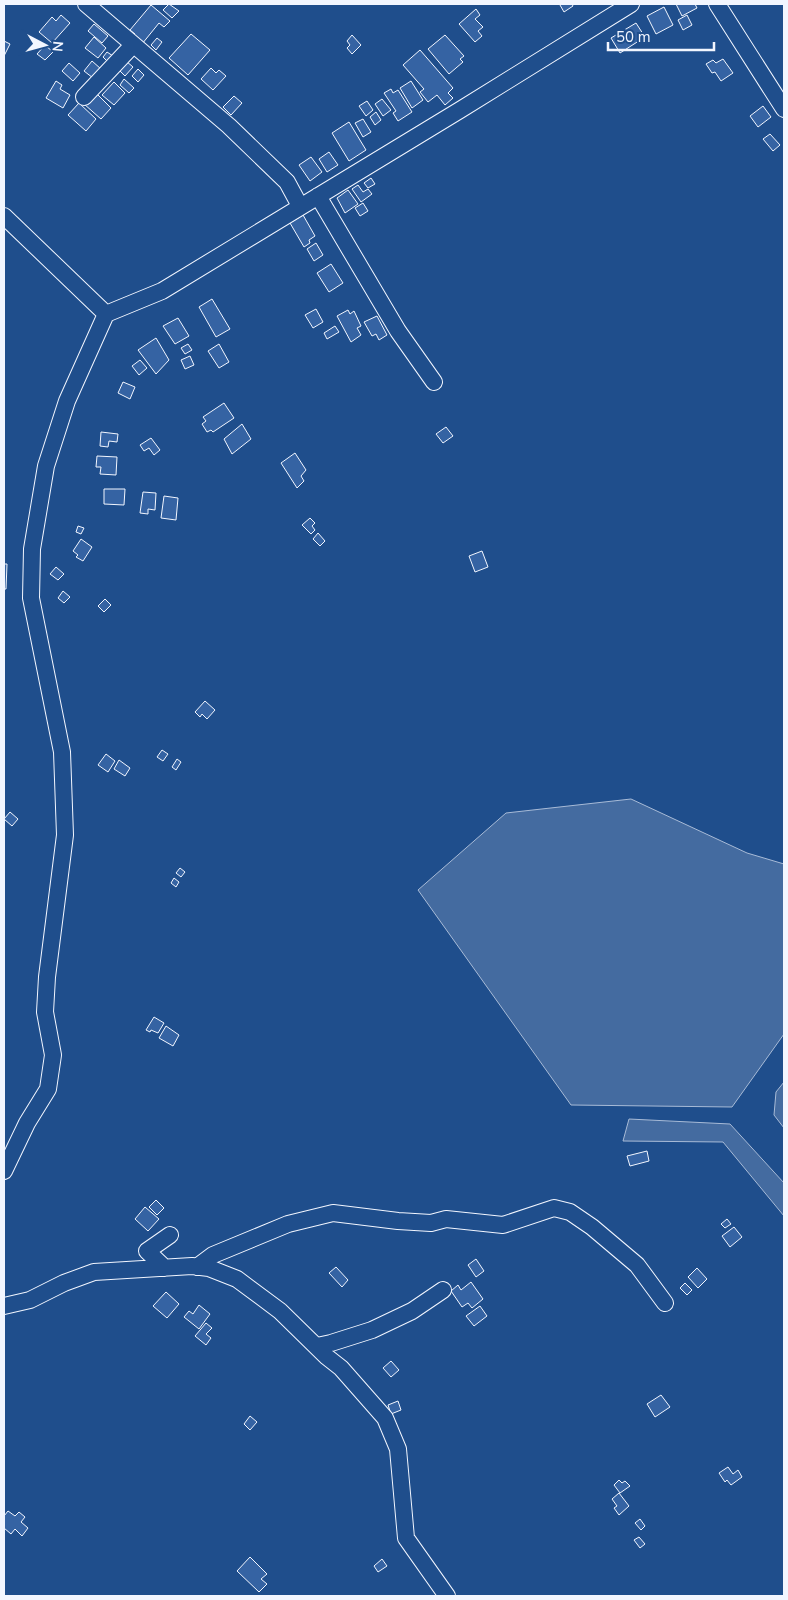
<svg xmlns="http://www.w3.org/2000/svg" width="788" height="1600" viewBox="0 0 788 1600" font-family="'Nunito Sans',sans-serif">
	<rect width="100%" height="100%" fill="#1f4e8c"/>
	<path fill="#446ba0" stroke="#a8bbd7" d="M631,799L747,853L784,864V1034L732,1107L571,1105L418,890L506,813Z
		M784,1082V1128L774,1115L776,1092Z
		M629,1119L730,1124L784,1183V1216L723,1142L623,1141Z"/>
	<path fill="#3563a3" stroke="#f2f6ff" d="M169,4L179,11L172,18L163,10Z
		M561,4H572L573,6L564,12L560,5Z
		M676,4H695L697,8L682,16Z
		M151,5L170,21L164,27L159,23L142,44L133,36L135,34L130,30Z
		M664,7L673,25L656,34L647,16Z
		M476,9L480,15L475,19L483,27L478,31L482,36L475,42L459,24Z
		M61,15L70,23L52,43L39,32L52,17L56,21Z
		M687,15L692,25L683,30L678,20Z
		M636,23L645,37L620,53L611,38Z
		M94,24L108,36L102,43L88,31Z
		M191,34L210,50L188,75L169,58Z
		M352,35L361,45L352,54L347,48L350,45L347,41Z
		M445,35L464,56L460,59L463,62L449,74L428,49Z
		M94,37L106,48L98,58L85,48Z
		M157,38L162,42L156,50L151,45Z
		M4,41L10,44L4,56Z
		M45,45L53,52L45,60L37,54Z
		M420,50L453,88L448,93L453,98L445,105L437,95L428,102L420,92L424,89L403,65Z
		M107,52L113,56L108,62L103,57Z
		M723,59L733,73L721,81L715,72L712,73L706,64L713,60L716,63Z
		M92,61L101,69L93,78L84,71Z
		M126,61L133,67L125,76L118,69Z
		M69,63L80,73L73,81L62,71Z
		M211,68L216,73L219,70L226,76L213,90L201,79Z
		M138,69L144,75L138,82L132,76Z
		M124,79L134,88L129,93L120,85Z
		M56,81L62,85L60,89L70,95L63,108L46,98Z
		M411,81L423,100L412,108L400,88Z
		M114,82L125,93L114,105L102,95Z
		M391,89L393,93L398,90L412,112L398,121L393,113L396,111L384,93Z
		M95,92L111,108L101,119L84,104Z
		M234,96L242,103L231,115L223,107Z
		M382,99L391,110L383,116L375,104Z
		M367,101L373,110L366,116L359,106Z
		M79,103L96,119L86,131L68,115Z
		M763,106L771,117L758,127L750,116Z
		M376,112L381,120L375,125L370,117Z
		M363,119L371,132L363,137L355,123Z
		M349,122L366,150L349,161L332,133Z
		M770,134L780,145L773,151L763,139Z
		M329,152L338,165L327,172L319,159Z
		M311,157L322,172L310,181L299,165Z
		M371,178L375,184L368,188L364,183Z
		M358,185L363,192L368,189L372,194L361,202L352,189Z
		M348,190L358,204L345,213L337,198Z
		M363,203L368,211L360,216L355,208Z
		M303,215L315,236L309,240L310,243L304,247L290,223Z
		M316,243L323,255L314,261L307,249Z
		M331,264L343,283L329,292L317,273Z
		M212,299L230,329L216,337L199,307Z
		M316,309L323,322L313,328L305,315Z
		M348,310L350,314L354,311L361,326L357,328L361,335L351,342L337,316Z
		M377,316L387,335L379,340L376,334L372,336L364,322Z
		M178,318L189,336L175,344L163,326Z
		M335,326L339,332L327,339L324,333Z
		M156,338L169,360L156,374L138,350Z
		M188,344L192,350L185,354L181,348Z
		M219,344L229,362L219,368L208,351Z
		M190,356L194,365L185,369L181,360Z
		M140,360L147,368L139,375L132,366Z
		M123,382L135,387L130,399L118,393Z
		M224,403L234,418L213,432L211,430L207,432L202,424L206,421L203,417Z
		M242,424L251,439L232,454L224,439Z
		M446,427L453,436L443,443L436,434Z
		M101,432L118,434L117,442L109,441L108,447L100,446Z
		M151,438L160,450L154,455L149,448L144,451L140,445Z
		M295,453L306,470L301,476L304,481L297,488L281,463Z
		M97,456L117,457L116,475L100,474L101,467H96Z
		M104,489H125L124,505L104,504Z
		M143,492L156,493L155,510L148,509V514L140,513Z
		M164,496L178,498L176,520L161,518Z
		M310,518L315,523L312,526L315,530L311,534L302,525Z
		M78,526L84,528L81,534L76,532Z
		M318,533L325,541L320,546L313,539Z
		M81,539L92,547L83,561L76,557L78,555L73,551Z
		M482,551L488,567L475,572L469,556Z
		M4,564H7L6,589H4Z
		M56,567L64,574L58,580L50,574Z
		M63,591L70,597L64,603L58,598Z
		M105,599L111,605L104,612L98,606Z
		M205,701L215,710L207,719L202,714L200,717L195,712Z
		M162,750L168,754L163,761L157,757Z
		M106,754L115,761L108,772L98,765Z
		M177,759L181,762L176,770L172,767Z
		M119,760L130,768L125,776L114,769Z
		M10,812L18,819L12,826L4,819Z
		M180,868L185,872L181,877L176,873Z
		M174,878L179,882L176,887L171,883Z
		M154,1017L164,1023L158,1033L151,1030L150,1032L146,1030Z
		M166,1026L179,1035L173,1046L159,1038Z
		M647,1151L649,1161L630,1166L627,1156Z
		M156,1200L164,1208L157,1215L149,1207Z
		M145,1207L159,1219L148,1231L135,1219Z
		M727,1219L731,1224L725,1228L721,1224Z
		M734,1227L742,1237L730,1247L722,1236Z
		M476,1259L484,1271L476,1277L468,1265Z
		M336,1267L348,1280L342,1287L329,1273Z
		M697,1268L707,1279L698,1288L688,1277Z
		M471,1282L483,1299L472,1308L468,1303L462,1307L451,1291L458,1285L461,1290Z
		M685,1283L692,1290L687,1295L680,1288Z
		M166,1292L179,1304L167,1318L153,1306Z
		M199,1305L210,1314L199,1329L184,1317L189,1311L193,1314Z
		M480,1306L487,1316L474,1326L466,1316Z
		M206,1323L212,1328L206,1334L211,1338L206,1345L195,1336Z
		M391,1361L399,1370L391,1377L383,1368Z
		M661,1395L670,1407L655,1417L647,1404Z
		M398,1401L401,1410L391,1414L388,1405Z
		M250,1416L257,1422L250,1430L244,1424Z
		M728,1467L733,1474L738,1470L742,1477L731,1485L727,1480L725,1482L719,1473Z
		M619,1480L622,1483L625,1481L630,1486L620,1493L614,1485Z
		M619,1493L629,1506L619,1515L614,1508L617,1506L612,1499Z
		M8,1511L15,1516L19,1512L25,1517L21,1522L28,1528L22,1536L15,1529L11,1534L4,1528V1516Z
		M640,1519L645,1526L641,1530L635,1523Z
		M639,1537L645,1544L640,1548L634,1540Z
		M250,1557L267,1574L261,1579L267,1584L259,1592L237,1571Z
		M382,1559L387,1566L378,1572L374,1566Z"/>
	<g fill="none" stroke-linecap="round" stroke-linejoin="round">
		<defs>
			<path id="minor" d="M86,4L229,126L287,182L300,206
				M717,4L784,109
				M84,97L133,45
				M318,196L398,331L434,382
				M4,216L106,314
				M4,1171L27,1123L48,1089L53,1055L45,1012L47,977L65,835L62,752L31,598L32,549L46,466L67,401L106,314L162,291L460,110L631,4
				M197,1267L213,1255L288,1224L333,1213L398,1221L431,1223L446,1219L503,1225L554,1208L570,1212L592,1227L637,1265L665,1303
				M165,1268L147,1251L170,1235
				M4,1306L30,1300L64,1283L94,1272L192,1266L209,1268L237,1279L280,1311L327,1357L341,1368L385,1418L398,1449L406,1538L447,1596
				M317,1346L331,1343L372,1330L412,1311L443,1290"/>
		</defs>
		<use href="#minor" stroke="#f2f6ff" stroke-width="18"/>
		<use href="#minor" stroke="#1f4e8c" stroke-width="16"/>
	</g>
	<rect width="788" height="1600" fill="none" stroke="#f2f6ff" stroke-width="10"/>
	<g transform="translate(45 45) rotate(96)" stroke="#1f4e8c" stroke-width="4" paint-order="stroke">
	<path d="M0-4L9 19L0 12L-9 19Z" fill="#f2f6ff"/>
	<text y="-8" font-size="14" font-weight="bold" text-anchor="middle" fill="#f2f6ff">N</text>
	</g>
	<path d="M608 42v8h106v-8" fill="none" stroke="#f2f6ff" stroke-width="2.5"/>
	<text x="616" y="42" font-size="15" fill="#f2f6ff" stroke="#1f4e8c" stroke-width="4" paint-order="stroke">50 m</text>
</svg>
